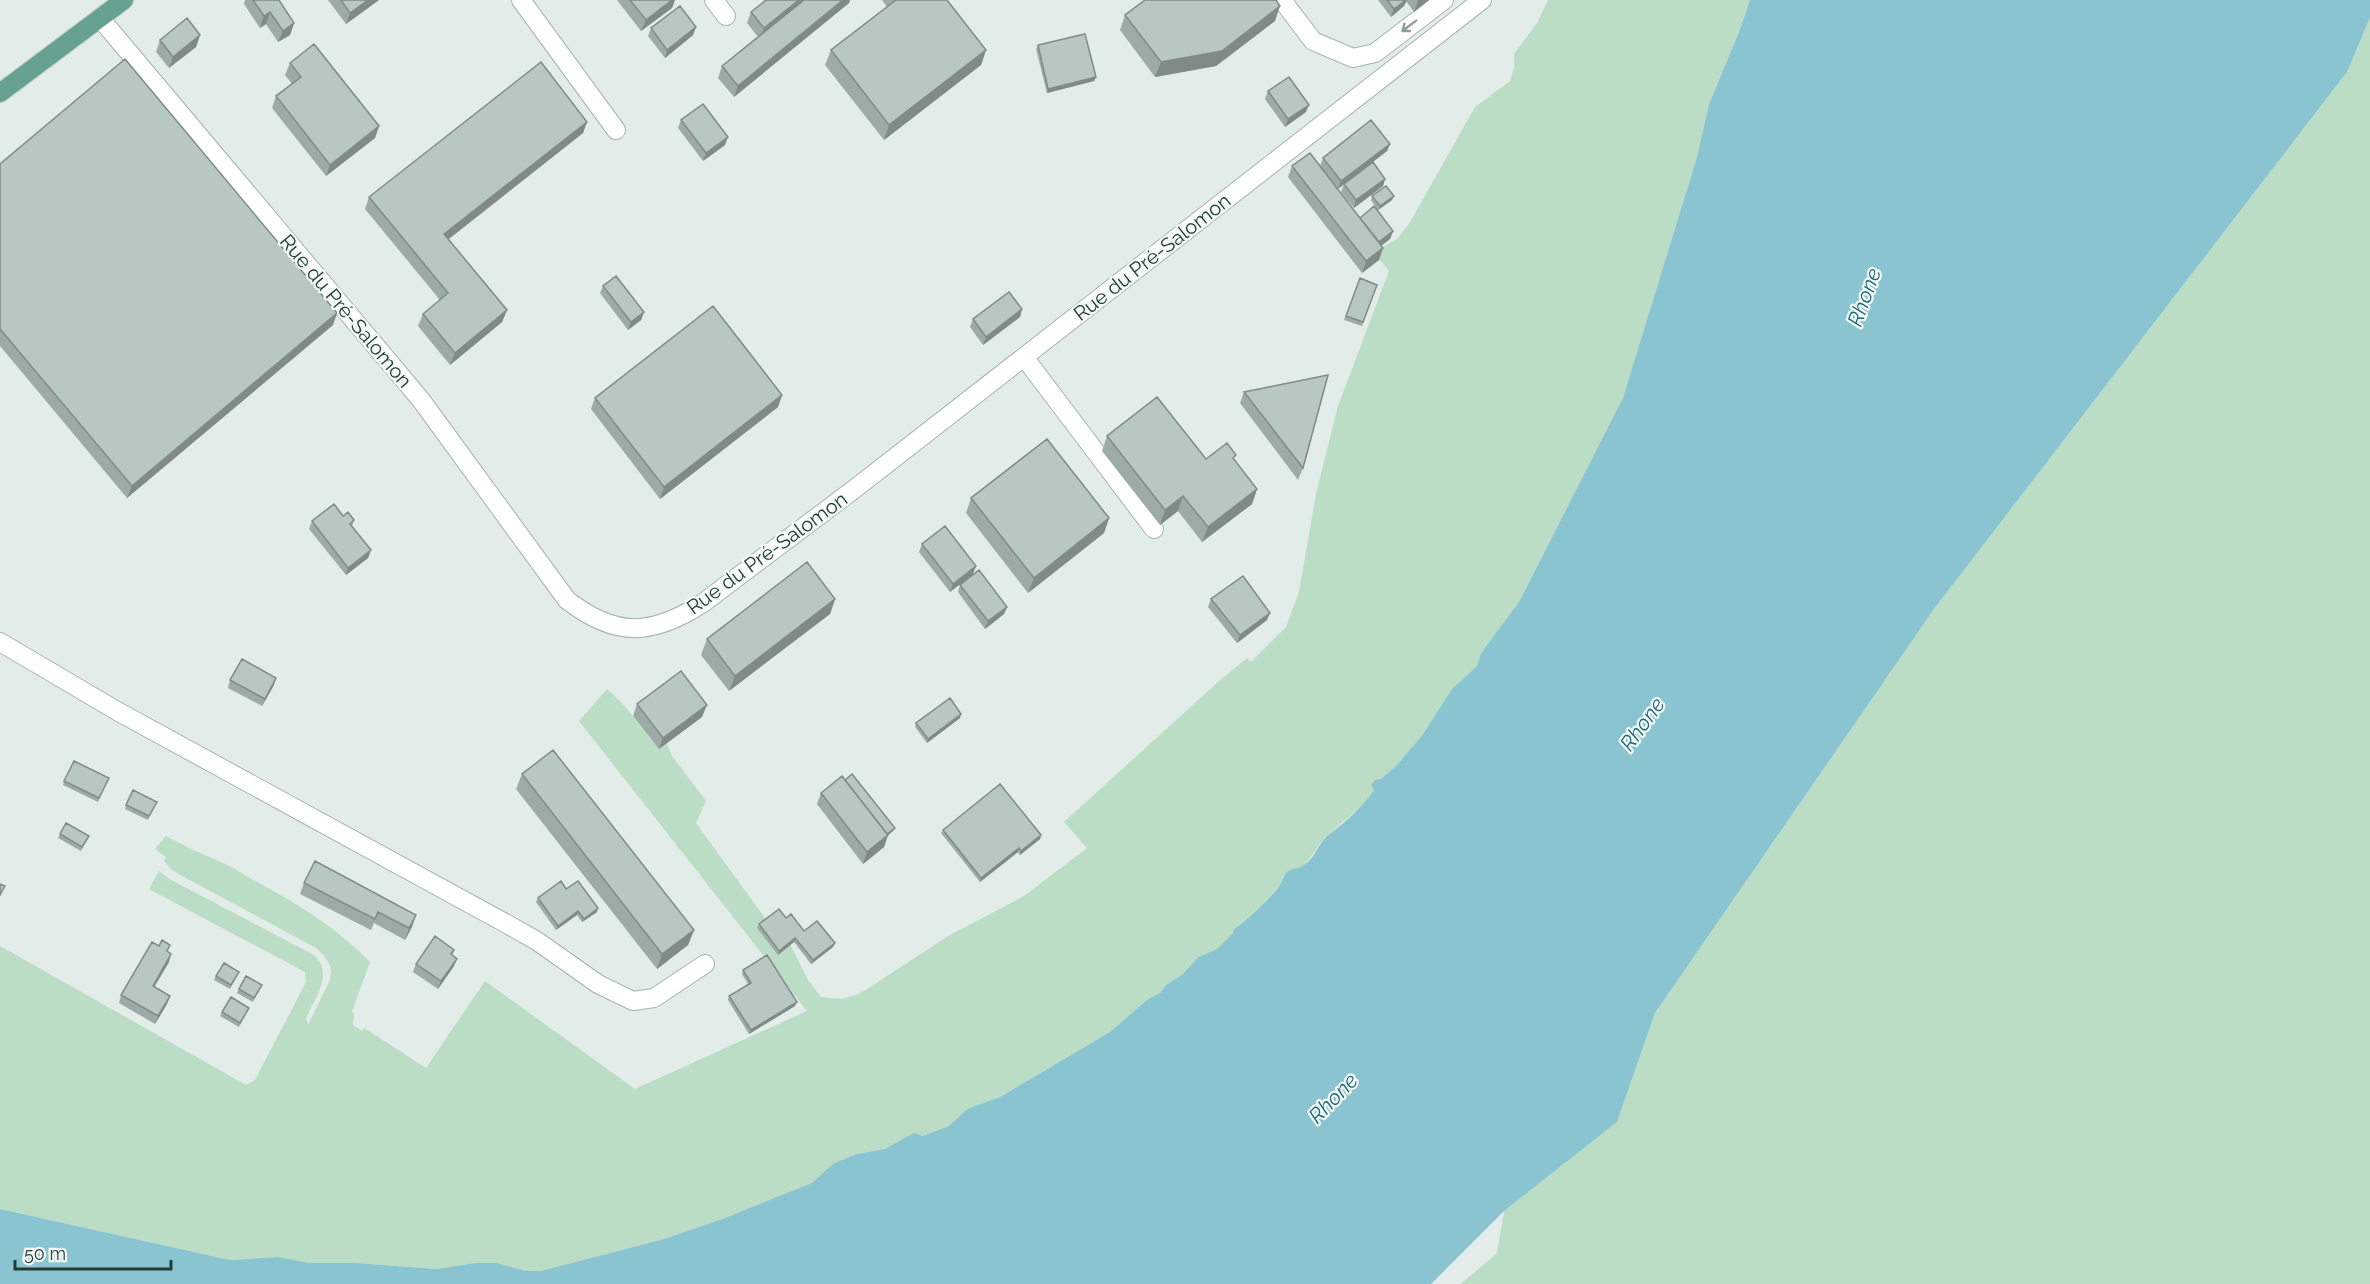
<svg xmlns="http://www.w3.org/2000/svg" width="2370" height="1284" viewBox="0 0 2370 1284" font-family="Raleway,sans-serif">
	<rect width="100%" height="100%" fill="#e2ece8"/>
	<path fill="#bbddc5" d="M1548,0H1750L1739,32L1709,104L1697,157L1624,397L1519,602L1481,653L1477,666L1452,689L1423,734L1397,765L1381,779L1375,780L1371,785L1374,790L1364,804L1325,837L1304,866L1283,876L1280,885L1261,906L1234,929V933L1217,949L1198,957L1183,974L1166,985L1160,993L1148,999L1110,1032L1000,1097L967,1109L949,1126L921,1136L914,1134L885,1149L857,1154L834,1163L813,1183L725,1218L664,1239L541,1271H526L497,1263H475L436,1269L357,1263H310L278,1257L230,1260L0,1209V946L246,1085L255,1080L306,982L305,972L149,889L159,871L171,880L314,955C334,973 316,997 306,1018L308,1025L329,982C335,967 327,958 316,948L173,871L164,861L166,857L155,849L166,836C183,845 199,853 216,860C230,865 244,875 257,882C298,904 337,928 370,962L352,1011L354,1015L353,1025L362,1031L364,1028L426,1068L485,981L635,1089L807,1011L579,721L607,689L621,702L659,749L667,744L672,756L706,801L696,823L775,932L767,941L779,954L790,944L808,980L821,997L842,999L859,994L950,935L1024,896L1087,848L1064,822L1219,681L1247,658L1251,662L1286,627L1299,592L1316,494L1338,406L1389,271L1373,252L1397,239L1409,224L1475,107L1510,81L1514,67V54L1537,23Z
		M2370,18V1284H1461L1497,1253L1504,1211L1617,1122L1655,1013L1934,609L2347,72Z"/>
	<path fill="#8bc4d1" d="M1750,0H2370V18L2347,72L1934,609L1655,1013L1617,1122L1504,1211L1431,1284H0V1209L230,1260L278,1257L310,1263H357L436,1269L475,1263H497L526,1271H541L664,1239L725,1218L812,1183L834,1163L857,1154L885,1149L914,1133L922,1136L949,1126L967,1109L1000,1097L1110,1032L1148,999L1160,993L1166,985L1183,974L1198,957L1217,949L1233,933L1234,929C1248,919 1266,902 1278,888C1282,883 1282,877 1287,872C1292,868 1299,869 1304,865C1314,859 1319,843 1327,836C1344,823 1361,809 1374,790L1371,785L1375,780L1381,779L1397,765L1423,734L1452,689L1477,666L1481,653L1519,602L1623,398L1697,157L1709,104L1739,32Z"/>
	<g fill="none" stroke-linecap="round" stroke-linejoin="round">
		<defs>
			<path id="minor" d="M521,0L616,130
				M714,0L726,16
				M1282,0L1313,41L1353,58L1375,53L1444,0
				M100,18L421,400L567,600C616,638 652,636 703,603L857,487L1482,0
				M1024,357L1154,529
				M0,642L117,711L507,924L537,941L598,984L633,1001L654,998L705,964"/>
			<path id="major" d="M0,93L124,0"/>
		</defs>
		<use href="#minor" stroke="#a5b4af" stroke-width="20"/>
		<use href="#major" stroke="#c1c9c7" stroke-width="20"/>
		<use href="#minor" stroke="#fff" stroke-width="18"/>
		<use href="#major" stroke="#67a193" stroke-width="18"/>
	</g>
	<path fill="#9daba6" d="M245,0H279L294,23L290,35L278,42L266,24L260,28L244,4Z
		M328,0H379L346,24Z
		M617,0H675L672,8L641,31Z
		M766,0H850L849,3L734,97L718,78L722,66L758,37L747,23L751,12Z
		M882,0H947L986,50L981,65L884,140L825,65L831,50L887,7Z
		M1378,0H1429L1414,12L1406,1L1404,6L1391,17Z
		M1125,15L1275,21L1216,66L1155,77L1120,30Z
		M651,28L693,35L665,58L648,36Z
		M200,35L196,47L169,68L156,52L160,40Z
		M1038,45L1096,77L1094,81L1047,93L1036,49Z
		M290,63L379,126L375,138L326,176L272,108L276,96L292,84L285,75Z
		M1268,91L1306,112L1285,127L1265,99Z
		M681,120L725,145L703,161L678,128Z
		M587,122L583,133L448,239L507,310L502,322L450,365L418,326L423,314L440,300L365,209L369,197Z
		M1390,144L1387,151L1349,180L1385,179L1383,186L1354,208L1341,192L1344,184L1338,189L1320,166L1323,158Z
		M0,164L333,325L127,498L0,346Z
		M1292,166L1360,218L1393,231L1390,239L1381,246L1383,248L1379,260L1362,273L1288,177Z
		M1372,196L1392,200L1378,210L1371,200Z
		M1360,278L1377,285L1362,326L1344,320Z
		M603,286L644,312L641,320L628,330L600,293Z
		M1022,309L1020,317L983,345L970,327L973,319Z
		M1244,392L1303,468L1298,480L1240,403Z
		M782,395L778,407L660,499L591,409L595,398Z
		M1107,436L1206,459L1234,460L1257,489L1252,504L1202,542L1178,511L1160,525L1102,451Z
		M971,498L1109,518L1104,533L1028,593L966,513Z
		M343,516L354,520L352,526L371,550L368,558L346,575L309,529L312,521Z
		M922,544L973,574L950,592L919,552Z
		M960,585L1007,607L1004,614L985,629L958,592Z
		M835,599L830,614L729,691L701,655L707,639Z
		M1211,599L1267,620L1237,643L1208,607Z
		M230,680L274,685L262,706L228,688Z
		M637,704L702,717L659,749L633,716Z
		M960,718L927,743L915,727L916,723Z
		M522,774L694,930L688,945L657,969L516,789Z
		M109,778L98,802L63,785L64,781Z
		M845,780L895,828L893,831L888,835L884,847L863,864L817,804L821,793Z
		M157,802L148,820L125,809L126,805Z
		M943,830L1041,835L1040,839L1020,855L1018,852L980,882L941,833Z
		M60,834L87,840L81,851L58,838Z
		M315,861L412,927L405,940L374,923L371,930L300,894L304,883Z
		M566,889L597,912L582,922L577,915L556,930L536,902L538,898Z
		M786,918L804,931L835,943L833,947L811,964L794,942L778,955L757,928L759,924Z
		M454,950L452,955L454,966L438,989L413,972L416,964Z
		M168,952L169,962L154,987L167,1004L155,1024L119,1003L121,995Z
		M743,970L795,1006L749,1034L728,1000L729,996L748,984L742,974Z
		M239,972L230,989L214,980L216,976Z
		M262,985L253,1002L237,993L239,989Z
		M249,1008L239,1027L220,1016L222,1012Z"/>
	<path fill="#808b87" d="M368,0H379L346,24L350,13Z
		M672,0H675L672,8L641,31L646,20Z
		M799,0H810L760,39L764,28Z
		M843,0H850L849,3L734,97L738,86Z
		M1406,0H1407L1404,6L1391,17L1394,9Z
		M1418,0H1429L1414,12Z
		M1280,6L1275,21L1216,66L1155,77L1161,62Z
		M270,12L266,24L260,28L264,16Z
		M294,23L290,35L278,42L283,31Z
		M696,27L693,35L665,58L667,50Z
		M200,35L196,47L169,68L173,57Z
		M986,50L981,65L884,140L889,125Z
		M1096,77L1094,81L1047,93L1048,89Z
		M1309,105L1306,112L1285,127L1288,119Z
		M587,122L583,133L440,246L444,234Z
		M379,126L375,138L326,176L330,165Z
		M728,137L725,145L703,161L706,153Z
		M1390,144L1387,151L1338,189L1341,181Z
		M1385,179L1383,186L1354,208L1356,200Z
		M1394,196L1392,200L1378,210L1380,206Z
		M1393,231L1390,239L1373,252L1376,244Z
		M1383,248L1379,260L1362,273L1366,261Z
		M1022,309L1020,317L983,345L986,337Z
		M507,310L502,322L450,365L455,353Z
		M644,312L641,320L628,330L631,322Z
		M337,313L333,325L127,498L132,486Z
		M782,395L778,407L660,499L664,487Z
		M1257,489L1252,504L1202,542L1208,527Z
		M1183,496L1178,511L1160,525L1165,510Z
		M1109,518L1104,533L1028,593L1034,578Z
		M371,550L368,558L346,575L348,568Z
		M976,566L973,574L950,592L953,584Z
		M835,599L830,614L729,691L735,676Z
		M1007,607L1004,614L985,629L988,621Z
		M1270,613L1267,620L1237,643L1240,635Z
		M276,678L274,685L262,706L265,699Z
		M707,705L702,717L659,749L663,738Z
		M961,714L960,718L927,743L928,739Z
		M895,828L893,831L880,842L881,838Z
		M888,835L884,847L863,864L867,852Z
		M1041,835L1040,839L1020,855L1021,851Z
		M1019,848L1018,852L980,882L981,878Z
		M598,908L597,912L582,922L584,919Z
		M578,911L577,915L556,930L558,926Z
		M416,915L412,927L405,940L409,928Z
		M694,930L688,945L657,969L662,954Z
		M795,938L794,942L778,955L779,951Z
		M835,943L833,947L811,964L813,960Z
		M171,954L169,962L150,994L153,986Z
		M457,959L454,966L438,989L441,981Z
		M170,996L167,1004L155,1024L158,1016Z
		M797,1002L795,1006L749,1034L751,1030Z"/>
	<path fill="#b7c7c1" stroke="#808b87" stroke-width="1.5" d="M253,0H279L294,23L283,31L270,12L264,16Z
		M341,0H368L350,13Z
		M630,0H672L646,20Z
		M766,0H799L764,28L751,12Z
		M804,0H843L738,86L722,66Z
		M896,0H947L986,50L889,125L831,50Z
		M1145,0H1276L1280,6L1222,51L1161,62L1125,15Z
		M1387,0H1406L1394,9Z
		M680,6L696,27L667,50L651,28Z
		M187,18L200,35L173,57L160,40Z
		M1085,34L1096,77L1048,89L1038,45Z
		M314,44L379,126L330,165L276,96L301,77L290,63Z
		M125,59L337,313L132,486L0,329V164Z
		M541,62L587,122L444,234L507,310L455,353L423,314L448,293L369,197Z
		M1289,77L1309,105L1288,119L1268,91Z
		M703,104L728,137L706,153L681,120Z
		M1371,120L1390,144L1341,181L1323,158Z
		M1310,153L1383,248L1366,261L1292,166Z
		M1373,162L1385,179L1356,200L1344,184Z
		M1386,186L1394,196L1380,206L1372,196Z
		M1374,206L1393,231L1379,242L1360,218Z
		M616,276L644,312L631,322L603,286Z
		M1360,278L1377,285L1363,322L1346,316Z
		M1009,292L1022,309L986,337L973,319Z
		M713,306L782,395L664,487L595,398Z
		M1328,375L1303,468L1244,392Z
		M1157,397L1206,459L1227,443L1236,455L1233,458L1257,489L1208,527L1183,496L1165,510L1107,436Z
		M1047,439L1109,518L1034,578L971,498Z
		M334,504L343,516L348,512L354,520L350,524L371,550L348,568L312,521Z
		M945,526L976,566L953,584L922,544Z
		M807,562L835,599L735,676L707,639Z
		M979,570L1007,607L988,621L960,585Z
		M1243,576L1270,613L1240,635L1211,599Z
		M242,659L276,678L265,699L230,680Z
		M681,671L707,705L663,738L637,704Z
		M950,698L961,714L928,739L916,723Z
		M553,750L694,930L662,954L522,774Z
		M74,761L109,778L99,798L64,781Z
		M852,774L895,828L887,834L845,780Z
		M842,776L888,835L867,852L821,793Z
		M1000,784L1041,835L1021,851L1019,848L981,878L943,830Z
		M133,790L157,802L149,816L126,805Z
		M66,823L89,836L82,847L60,834Z
		M315,861L416,915L409,928L378,912L375,919L304,883Z
		M561,881L566,889L578,881L598,908L584,919L578,911L558,926L538,898Z
		M0,884L5,886L0,895Z
		M779,909L786,918L791,914L804,931L817,921L835,943L813,960L795,938L779,951L759,924Z
		M435,936L454,950L451,954L457,959L441,981L416,964Z
		M162,940L170,945L167,951L171,954L153,986L170,996L158,1016L121,995L152,942L159,946Z
		M767,955L797,1002L751,1030L729,996L751,983L743,970Z
		M224,963L239,972L231,985L216,976Z
		M246,976L262,985L254,998L239,989Z
		M231,997L249,1008L240,1023L222,1012Z"/>
	<defs><path id="oneway-shaft" d="M-6 0H5M1.5-3L5.5 0L1.5 3" fill="none" stroke-width="1.6" stroke-linecap="round" stroke-linejoin="round" transform="scale(1.5)"/></defs>
	<use stroke="#909e9a" href="#oneway-shaft" transform="translate(1409 26) rotate(143)"/>
	<g text-anchor="middle" dominant-baseline="central" stroke-width="4.5" stroke-linejoin="round" paint-order="stroke">
		<g font-size="20" fill="#223d36" stroke="#f3f9f6">
			<text transform="translate(1152 257) rotate(-38)">Rue du Pré-Salomon</text>
			<text transform="translate(346 311) rotate(50)">Rue du Pré-Salomon</text>
			<text transform="translate(767 553) rotate(-36)">Rue du Pré-Salomon</text>
		</g>
		<g font-size="21" font-style="italic" fill="#1d6778" stroke="#f3f9f6">
			<text transform="translate(1864 297) rotate(-70)">Rhone</text>
			<text transform="translate(1642 724) rotate(-54)">Rhone</text>
			<text transform="translate(1333 1098) rotate(-46)">Rhone</text>
		</g>
	</g>
	<path d="M15 1260v9h156v-9" fill="none" stroke="#223d36" stroke-width="3"/>
	<text x="24" y="1260" font-size="18" fill="#223d36" stroke="#f3f9f6" stroke-width="4.5" paint-order="stroke">50 m</text>
</svg>
